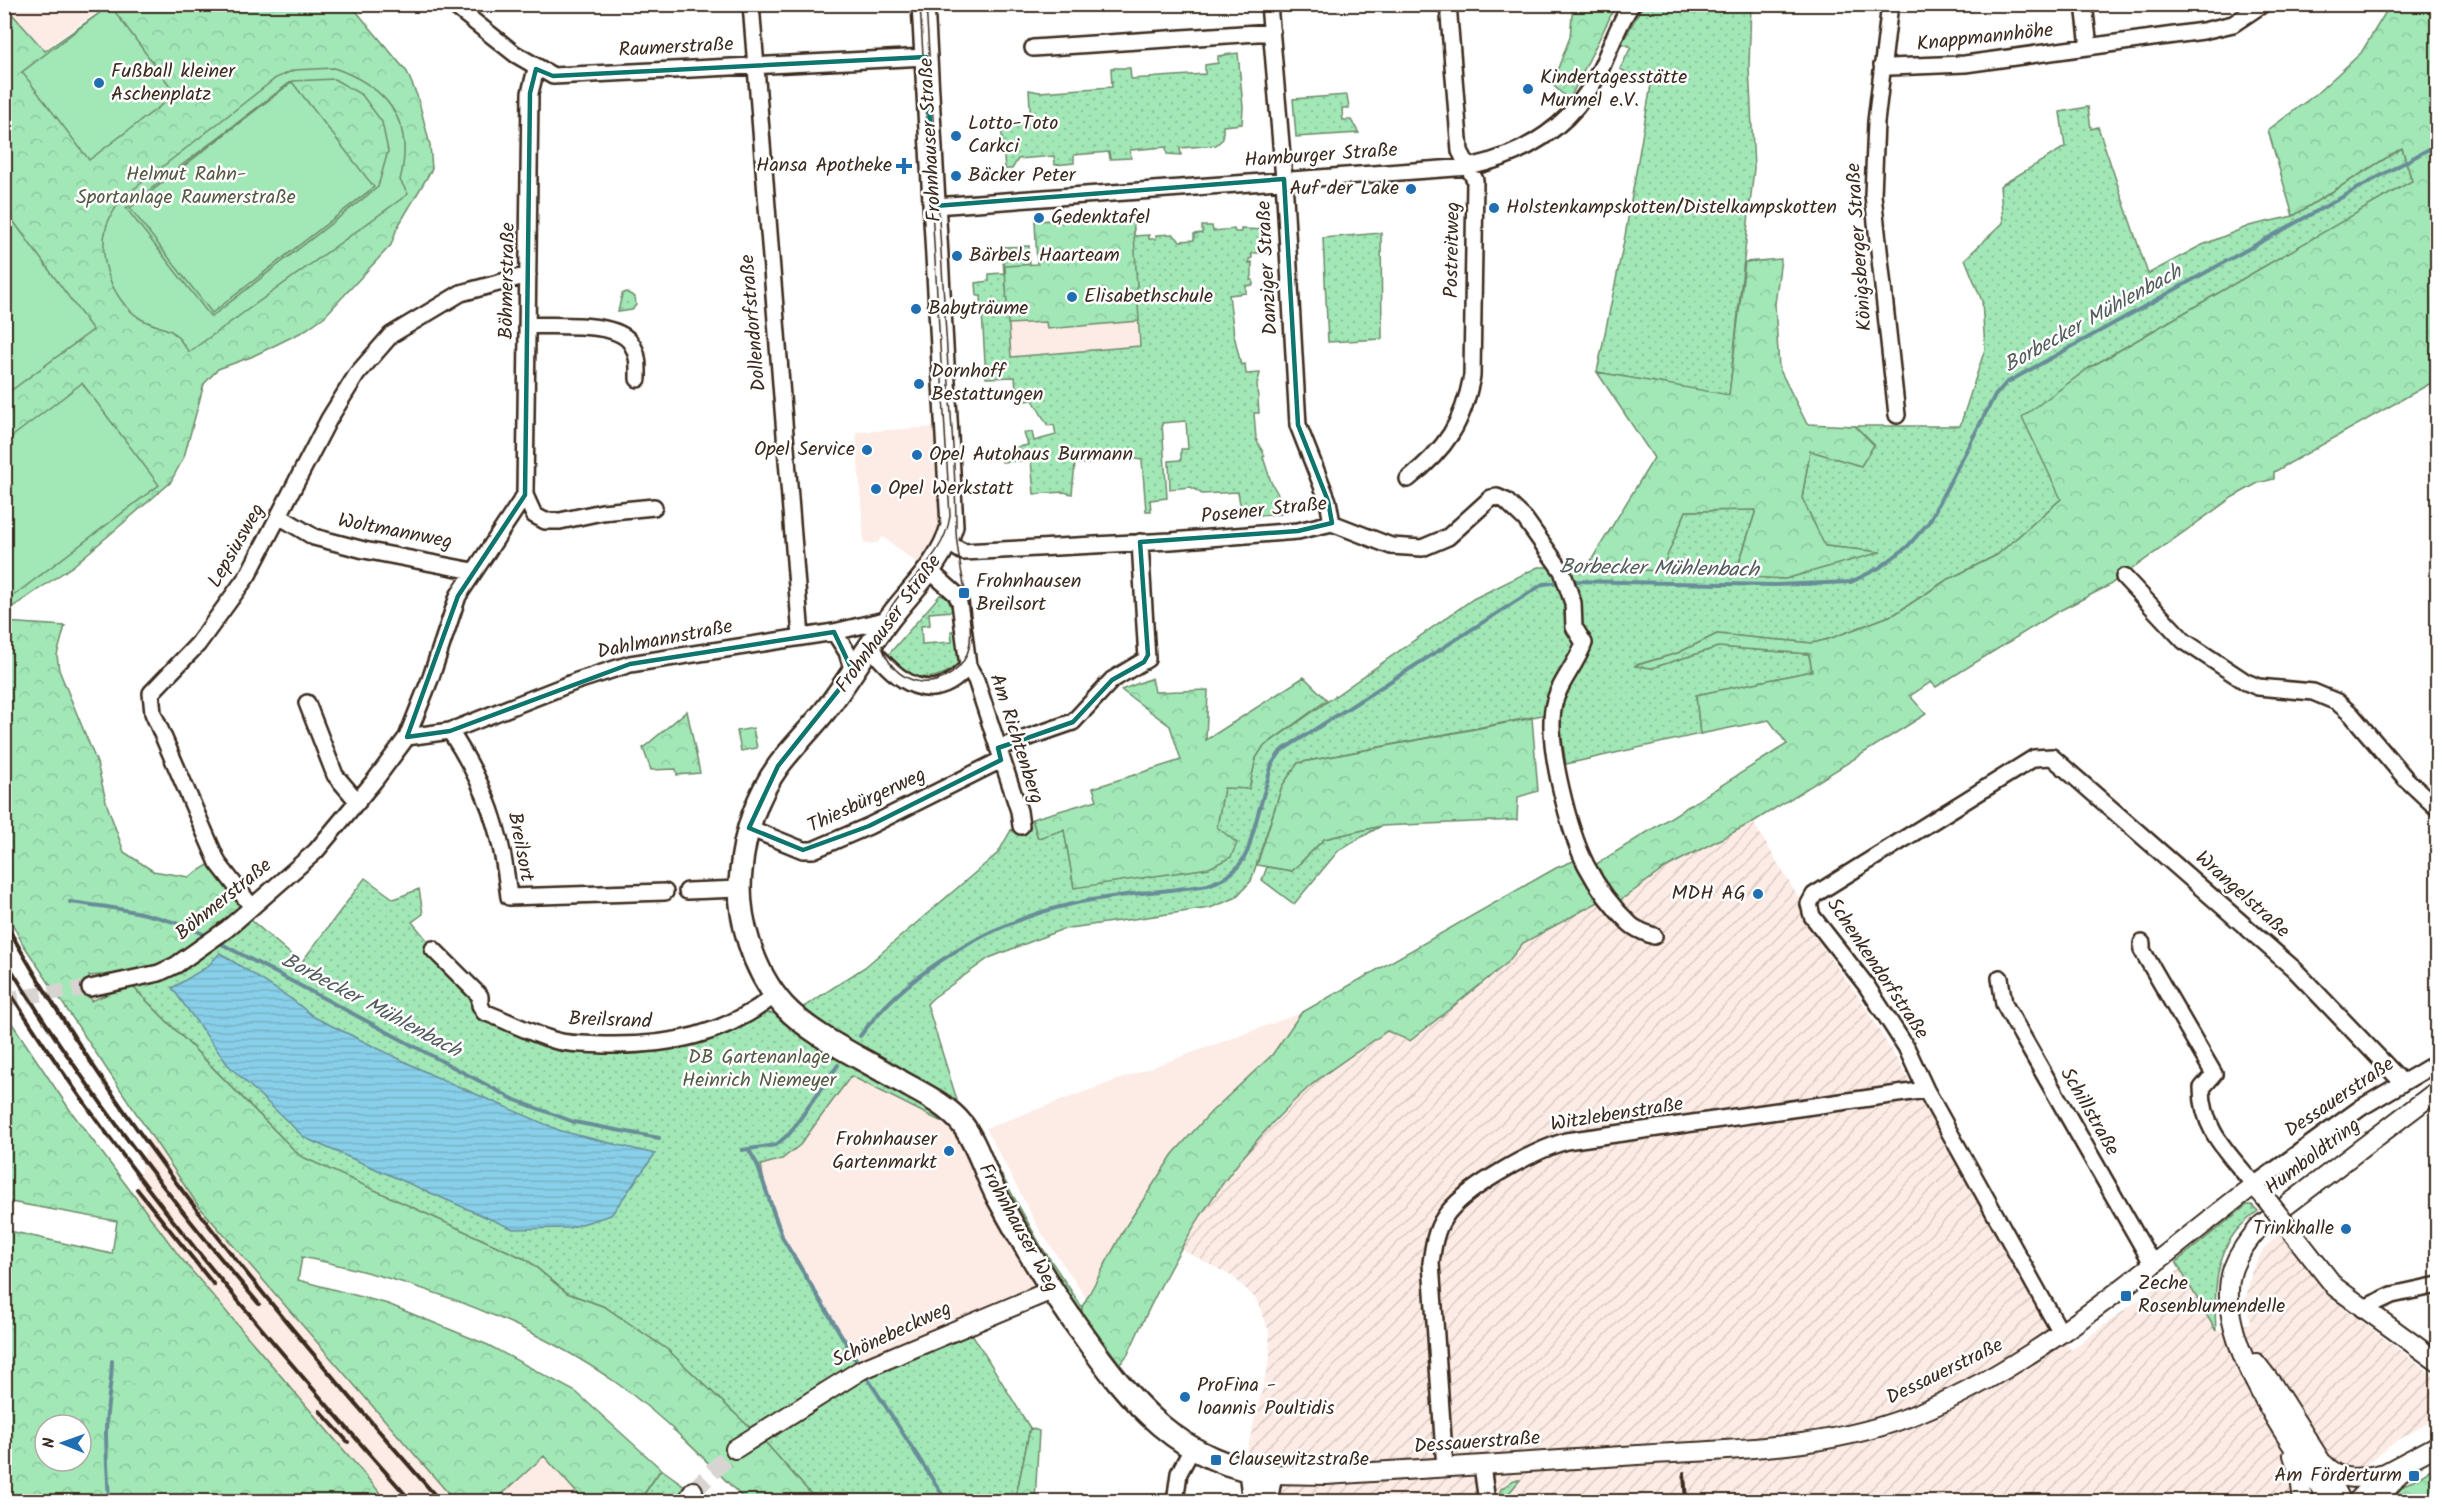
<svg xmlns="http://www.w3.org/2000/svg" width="2442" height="1506" viewBox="0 0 2442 1506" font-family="Kalam,sans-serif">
	<defs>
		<pattern id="industrial-furrows" width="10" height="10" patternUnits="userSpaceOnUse" patternTransform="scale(1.5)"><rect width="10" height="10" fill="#fdece6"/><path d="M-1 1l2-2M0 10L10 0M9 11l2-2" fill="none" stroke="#dacbc5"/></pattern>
		<pattern id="grass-dots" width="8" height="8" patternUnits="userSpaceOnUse" patternTransform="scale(1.5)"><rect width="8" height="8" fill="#a1e8b6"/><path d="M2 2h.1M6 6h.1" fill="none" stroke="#8cc79c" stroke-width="1.8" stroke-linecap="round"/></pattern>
		<pattern id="forest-crowns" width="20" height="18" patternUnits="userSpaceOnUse" patternTransform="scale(1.5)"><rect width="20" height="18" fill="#a1e8b6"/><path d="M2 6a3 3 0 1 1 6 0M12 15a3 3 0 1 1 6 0" fill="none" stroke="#8cc79c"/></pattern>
		<pattern id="water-rules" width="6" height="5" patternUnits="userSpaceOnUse" patternTransform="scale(1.5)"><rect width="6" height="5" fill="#88cfe9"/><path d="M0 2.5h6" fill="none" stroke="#76b2c7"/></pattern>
	</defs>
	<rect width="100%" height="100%" fill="#fff"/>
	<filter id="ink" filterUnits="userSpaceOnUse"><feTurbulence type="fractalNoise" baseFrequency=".0167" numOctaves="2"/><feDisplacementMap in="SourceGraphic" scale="12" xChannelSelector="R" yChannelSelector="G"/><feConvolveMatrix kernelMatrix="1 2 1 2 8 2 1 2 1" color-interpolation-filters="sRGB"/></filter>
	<g filter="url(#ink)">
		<path fill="#fdece6" d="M5,5H107L45,49Z
			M1035,221L1135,258L1142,364L1011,373L1005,266L1037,264Z
			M935,427L941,509L936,536L918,564L883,537L877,543L864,544L856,432Z
			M1301,1013L1272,1055L1211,1112L1173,1154L1126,1226L1086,1298L1039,1229L986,1128Z
			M851,1076L940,1121L953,1132L1033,1273L1036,1290L856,1363L797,1259L784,1244L764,1187L761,1165L782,1159L800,1145Z
			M149,1132L197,1204L455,1501H387L180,1257L135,1198Z
			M544,1456L584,1501L501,1502L498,1498Z"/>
		<path fill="url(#industrial-furrows)" d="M1753,822L1800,900L1801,918L1861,1000L2071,1350L2181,1268L2216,1331L2250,1323L2246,1299L2252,1270L2264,1248L2279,1234L2324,1290L2345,1309L2437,1378V1418L2398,1440L2359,1470L2337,1467L2329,1456L2291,1475L2296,1501H1279L1272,1461L1246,1454L1270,1357L1269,1331L1256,1299L1233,1277L1181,1249L1217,1190L1242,1156L1310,1086L1387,1031L1507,963L1523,943L1602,900L1610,908L1665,868Z"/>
		<path fill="url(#grass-dots)" stroke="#6e896a" stroke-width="1.5" d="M1643,5H1751L1749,67L1754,168L1729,396L1597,372L1625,236L1651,85L1620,69L1631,47L1622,43Z
			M1238,53L1243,107L1242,124L1223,126V139L1216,145L1180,148L1181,155L1167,154L1166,147L1130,150L1131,158L1110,159L1109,152L1074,155V163L1055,165L1054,156L1018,159L1012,169H1005L1001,125L1031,123L1029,90L1039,92L1112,87L1111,68H1130L1131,79L1205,74V65L1218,63V56Z
			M1347,95L1349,108H1342L1343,120H1351L1359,133L1296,137L1293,99Z
			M2088,107L2091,129L2098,127L2148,274L2200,246L2249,226L2293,216L2402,148L2412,181L2089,368L2061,499L1997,555L1945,581L1895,614L1829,639L1812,643L1717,634L1678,653L1636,665L1652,668L1718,647L1809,654L1812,671L1696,695L1700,734L1566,764L1558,712L1298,763L1282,786L1251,881L1235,898L1210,908L1063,929L989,958L933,998L927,1004L957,1100L954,1103L841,1036L802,1008L865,967L998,853L1011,830L1032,819L1038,838L1064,829L1074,887L1208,868L1231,857L1217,827L1224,787L1249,788L1256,758L1263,747L1473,599L1538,567H1587L1660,571L1686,511L1756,510L1735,575L1785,579L1878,552L1825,546L1802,498L1810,451L1874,445L1855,426H1960L1985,349L1982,301L1965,259L2003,223L2000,186L2065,147L2060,112Z
			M1133,217L1134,236L1149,235V239H1156V235L1173,234L1180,241L1194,240V234L1202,233V226H1212L1213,231L1234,229L1235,232H1241V229L1269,230L1271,233L1265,234L1266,253H1252V258L1249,259V263L1252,262V276L1250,280H1253V285L1246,286V293L1229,295L1234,335L1241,365L1245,364L1246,374L1260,373L1257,385L1259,413H1254L1256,439L1265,456L1263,457L1271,482L1284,505L1279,508L1281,514L1242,516L1238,492L1202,494L1191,487L1170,489L1169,461L1181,460V449H1188L1186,421L1162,423L1167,498L1150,500L1151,511H1146L1142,460L1090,452L1088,464L1075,463L1072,494L1064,492L1034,494L1031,460L1002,462V450L1028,445L1024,433L1032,432L1034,441L1056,435L1054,425L1048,426L1033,400L1017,402L1015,377L986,378L981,296H977L976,283L989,281V274L1004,273L1002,247L1029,246L1030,265L1005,267L1011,357L1140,346L1135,260L1035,221Z
			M1381,233L1382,339L1328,342L1323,238Z
			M626,292L635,297L636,305L632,310L618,312L622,294Z
			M940,595L947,597L953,611L929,613L930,625L921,626L922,644L952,642L951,631H956L959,662C938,685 905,682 888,655Z
			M1381,826L1339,850L1294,904L1262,880L1267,867L1292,871L1324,839Z
			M365,878L394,899L419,889L423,914L412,922L473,995L478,1006L554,1043L658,1050L684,1046L768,1013L779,1014L944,1114L940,1121L851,1076L800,1145L782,1159L761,1165C766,1197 775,1234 797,1259L856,1363L971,1332L1030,1428L1015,1501H817L765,1442L668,1350L605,1307L567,1293L527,1260L300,1156L131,985L245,915L301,963Z
			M971,1120L1041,1246L1082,1307V1313C1035,1256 1002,1187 971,1120Z
			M2247,1205H2252L2258,1211C2251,1217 2243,1223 2237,1230C2214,1258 2214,1298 2216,1331L2176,1262Z
			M661,1469L688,1488L676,1501L639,1502Z
			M1514,1480H1520L1502,1501H1496L1501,1489Z"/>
		<path fill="url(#forest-crowns)" stroke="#6e896a" stroke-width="1.5" fill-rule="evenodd" d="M330,4L351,5L407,72L418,98L430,145L432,169L397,228L391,245L325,316L304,331L251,357L218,369L204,384L184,457L170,483L73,566L5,612V6L45,51L111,5Z
			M1573,5H1616L1569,100L1552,84L1570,37Z
			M2390,5H2437V423L2431,383L2274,472V479L2258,483L2233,497L2108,586L2057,612L1936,687L1931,682L1910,696L1926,714L1753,822L1665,868L1617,903L1595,865L1787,744L1769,720L1700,734L1696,695L1812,671L1809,654L1718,647L1652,668L1634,666L1678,653L1717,634L1812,643L1829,639L1895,614L1945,581L1997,555L2061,499L2022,417L2089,368L2412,181L2402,148L2293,216L2268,130L2316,94L2361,53Z
			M1133,217L1139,321L1047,329L1046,322L1008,324L1005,266L1037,264L1035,221Z
			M1781,259L1775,304L1779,368L1807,424L1855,426L1874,445L1861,466L1810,451L1802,498L1825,546L1881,552L1785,579L1735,576L1756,510L1686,511L1661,571L1587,567L1654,458L1597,372L1729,395L1745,262Z
			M2437,428H2438L2437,502L2429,430Z
			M4,622L65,626L57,655L59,670L97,763L107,805L124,852L153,871L189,877L216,860L250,908L175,963L141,972L89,976L91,1001L131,985L300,1156L527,1260L567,1293L605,1307L668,1350L765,1442L817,1501H746C706,1460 665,1418 618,1384C524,1318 414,1280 302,1257L298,1280L388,1304L488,1345L576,1392L661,1469L639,1501H584L544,1456L499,1497L501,1501H455L197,1204L23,944L5,910Z
			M1304,677L1327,700L1263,747L1256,758L1249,789L1224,788L1217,827L1237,843L1231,857L1209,868L1074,888L1064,830L1038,838L1032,819L1097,800L1093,788L1181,760L1170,726L1121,690L1152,678L1155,692L1208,690L1206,740Z
			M687,711L700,773L677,775L676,769L651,770L643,748Z
			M1532,718L1538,791L1518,797L1517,820L1381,826L1324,839L1292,871L1257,865L1282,786L1298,763Z
			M753,728L757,748L741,751L737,731Z
			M1576,860L1581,874L1602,900L1523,943L1507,963L1410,1041L1387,1031C1361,1050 1333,1066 1309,1087C1225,1163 1174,1251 1128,1354L1120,1364L1082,1313V1307L1126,1226L1173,1154L1211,1112L1272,1055L1301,1013L1556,868Z
			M5,1013L70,1110L180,1257L387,1501H5V1230L112,1254L117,1221L5,1201ZM45,1425H81V1461H45Z
			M1030,1428L1039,1431L1035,1501H1015Z
			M2437,1465V1501L2387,1502L2405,1485Z"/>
		<path fill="#a1e8b6" stroke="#6e896a" stroke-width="1.5" fill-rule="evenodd" d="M110,5L176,94L89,160L22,72Z
			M334,68C388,87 415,122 400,180L408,194L189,352C184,346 178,335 171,331C161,326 151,325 141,319C112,300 98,261 106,228C108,218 116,208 121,199L276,78L294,70ZM334,79L362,95L382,122L388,151L378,187L211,317L126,208L292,81Z
			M292,82L374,187L212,313L130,208Z
			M11,218L93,330L5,395L4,223Z
			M82,383L159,485L5,602V442Z"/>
		<path fill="url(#water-rules)" stroke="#698d98" stroke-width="1.5" d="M220,953L293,1000L314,1017L432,1075L561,1131L655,1154L611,1215L569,1228L513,1229L305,1138L228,1065L172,988L207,967Z"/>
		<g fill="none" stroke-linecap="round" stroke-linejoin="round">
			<path stroke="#698d98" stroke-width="4" d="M1570,581L1775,585L1851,582L1879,568L1907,547L1929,522L1994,397L2006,383L2438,144
				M70,902C117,908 166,914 209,937
				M218,942L515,1100L574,1122L659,1138
				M860,1036C909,970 992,922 1072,904C1116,894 1163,892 1208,885C1228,878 1239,870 1248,850L1272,764L1281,751L1543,584L1562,582
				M742,1150L776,1145L790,1133L838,1065
				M749,1150L757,1164L783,1239L859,1364
				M868,1379L947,1502
				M109,1502C108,1478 106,1454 106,1431C106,1406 112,1383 112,1361"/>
			<path stroke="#d8d4d2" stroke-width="15" stroke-dasharray="15 8" stroke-linecap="butt" d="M4,999L90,988"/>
			<path stroke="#d8d4d2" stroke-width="18" stroke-dasharray="18 9" stroke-linecap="butt" d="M693,1491L735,1449"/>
			<defs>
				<path id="minor" d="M452,4L515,54L553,76L926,57
					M751,4L801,637
					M1269,4L1284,179L1298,425L1328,501L1332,523
					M1890,4L1876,122L1873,195L1897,415
					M2084,4L2089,47
					M1033,48L1272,32
					M1882,65L1890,67L1965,64L2203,31L2233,24L2263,4
					M935,206L1469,167C1529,154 1576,123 1602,66C1611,46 1619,22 1632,4
					M528,325C554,327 616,320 631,343C639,354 638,367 638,379
					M1408,479C1446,449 1463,423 1472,376L1475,180L1460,151L1448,4
					M525,495L534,515L545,521H560L602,512L654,507
					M279,516L314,537L364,550L473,571
					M947,542L963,552L1171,541L1298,531L1332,523L1391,546L1422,548L1448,537L1491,498L1497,497L1506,501L1525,519L1562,571L1573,603L1574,627L1584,643C1576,666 1557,684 1553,709C1547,747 1569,831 1586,865C1597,886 1613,908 1630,924C1636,930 1646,933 1654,936
					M929,570L956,594L960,602L968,666L976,680L1019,811L1021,826
					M2124,577L2184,641L2246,682L2258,687L2313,692L2337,702L2351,714L2406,779L2438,809
					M834,632L847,652L853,672
					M870,646C895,680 932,710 968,666
					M307,703L335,775L358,802
					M450,731C486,786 502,831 509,897L665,892
					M407,737L450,731L577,681L630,664L834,632L889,619
					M998,748L1073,722L1112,680L1147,659L1140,542
					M749,828L803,850H813L869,826L1001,760
					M687,891L740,889
					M252,907L218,863L153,713L151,693L198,644L248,575L329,419L357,374L391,335L461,293L528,275
					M2142,943V950L2214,1074L2202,1088C2202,1131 2229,1153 2254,1185L2362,1107L2438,1062
					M433,949L480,996V1005L484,1012C508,1021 532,1034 557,1041C573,1045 591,1044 607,1045C670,1046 725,1035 775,995
					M2000,978L2004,1004L2152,1263
					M90,988L159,973L176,965L227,929L316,851L375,780L407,737L431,677L458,596L525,495L530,93L536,69
					M2362,1309L2392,1295L2438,1285
					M2061,1333L1926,1090L1906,1047L1866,985L1812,916L1809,904L1814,895L2034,758L2052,757L2294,969L2402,1082
					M1482,1466L1487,1502
					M1445,1468L1431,1263C1433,1248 1435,1231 1444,1218C1462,1189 1533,1151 1566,1141L1926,1090
					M1175,1502L1179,1473L1192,1449"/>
				<path id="tertiary" d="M2291,1231L2335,1287L2438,1362
					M2256,1363L2273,1385L2321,1461L2342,1502
					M735,1449L861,1370L1052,1290
					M2293,1455L2300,1477L2303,1502
					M2323,1463C2342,1483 2360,1479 2385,1473
					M1271,1474L1326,1475C1430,1469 1534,1462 1638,1455C1733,1449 1832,1450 1921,1412C2045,1360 2148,1266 2254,1185L2267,1200
					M687,1502L693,1491
					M2327,1502C2318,1478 2302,1460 2288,1439C2260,1395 2215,1320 2233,1268C2239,1251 2250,1239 2261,1225L2438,1090
					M2356,1502L2385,1473L2438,1445
					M2377,1502L2403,1469"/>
				<path id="secondary" d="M923,4L952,526C942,561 915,586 893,614C869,644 851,677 828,707C813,727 794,745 779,765C757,795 744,834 741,871C736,916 753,972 784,1006C813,1037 864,1059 900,1081C921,1093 946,1104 962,1124C978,1145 985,1174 998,1198C1023,1244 1050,1289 1081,1332C1129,1401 1181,1464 1271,1474L1266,1502
					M1250,1472L1254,1502"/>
			</defs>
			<use href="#minor" stroke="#3b2a1e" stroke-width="20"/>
			<use href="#tertiary" stroke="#3b2a1e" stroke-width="22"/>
			<use href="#secondary" stroke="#3b2a1e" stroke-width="26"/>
			<use href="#minor" stroke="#fff" stroke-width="15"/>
			<use href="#tertiary" stroke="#fff" stroke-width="18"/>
			<use href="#secondary" stroke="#fff" stroke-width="21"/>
			<path stroke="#3b2a1e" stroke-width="1.5" d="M920,4L950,516C943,564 898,582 883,624C875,650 894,678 921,682C943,684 964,669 969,648C976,620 956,563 956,529C956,469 950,410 947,350C940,235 933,120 926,4"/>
			<path stroke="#3b2a1e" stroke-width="4" d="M4,921C124,1135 280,1319 441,1502
				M4,958C79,1080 166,1195 259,1304
				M4,983C121,1170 266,1337 412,1502
				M137,1189L214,1285
				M320,1411L348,1442
				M1684,1473L1686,1502"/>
			<defs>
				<path id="tertiary-bridge" d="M2267,1200L2291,1231"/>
			</defs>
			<use href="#tertiary-bridge" stroke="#3b2a1e" stroke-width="22" stroke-linecap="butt"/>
			<use href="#tertiary-bridge" stroke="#fff" stroke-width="18"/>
		</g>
	</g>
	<path fill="none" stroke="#0f766e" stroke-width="4.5" stroke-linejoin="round" d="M926,57L935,206L1284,179L1298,425L1328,501L1332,523L1298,531L1140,542L1148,655L1144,662L1112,680L1073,722L998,748L1001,760L869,826L803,850L749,828L778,766L853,672L834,632L630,664L450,731L407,737L458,596L525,495L530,93L536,69L553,76Z"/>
	<g fill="#1f6fb2" stroke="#fff" stroke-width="2">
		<circle cx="99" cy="83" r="6"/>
		<circle cx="1528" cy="89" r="6"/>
		<circle cx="956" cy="136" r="6"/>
		<path d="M901 157h6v6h6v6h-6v6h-6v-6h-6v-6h6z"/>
		<circle cx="956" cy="176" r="6"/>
		<circle cx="1411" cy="189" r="6"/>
		<circle cx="1494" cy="208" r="6"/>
		<circle cx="1039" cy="218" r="6"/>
		<circle cx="957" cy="256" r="6"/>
		<circle cx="1072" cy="297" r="6"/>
		<circle cx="916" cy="309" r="6"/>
		<circle cx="919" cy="384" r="6"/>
		<circle cx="867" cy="450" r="6"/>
		<circle cx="917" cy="455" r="6"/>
		<circle cx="876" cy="489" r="6"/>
		<rect x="958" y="587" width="12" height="12" rx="3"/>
		<circle cx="1758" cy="894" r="6"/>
		<circle cx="949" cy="1151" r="6"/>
		<circle cx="2346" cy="1229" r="6"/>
		<rect x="2120" y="1290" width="12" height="12" rx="3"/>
		<circle cx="1185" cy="1397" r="6"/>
		<rect x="1210" y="1454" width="12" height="12" rx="3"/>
		<rect x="2408" y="1470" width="12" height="12" rx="3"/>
	</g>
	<g text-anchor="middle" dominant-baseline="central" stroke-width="5" stroke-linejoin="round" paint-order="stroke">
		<g font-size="20" fill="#3b2a1e" stroke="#fff">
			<text transform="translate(1985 38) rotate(-6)">Knappmannhöhe</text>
			<text transform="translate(676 48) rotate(-3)">Raumerstraße</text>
			<text transform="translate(931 140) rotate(-93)">Frohnhauser Straße</text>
			<text transform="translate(1321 156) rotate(-4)">Hamburger Straße</text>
			<text transform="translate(1860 247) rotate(-94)">Königsberger Straße</text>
			<text transform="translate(1453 250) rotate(-89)">Postreitweg</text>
			<text transform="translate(1268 268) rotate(-93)">Danziger Straße</text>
			<text transform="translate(508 281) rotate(-89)">Böhmerstraße</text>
			<text transform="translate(754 323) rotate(-95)">Dollendorfstraße</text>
			<text transform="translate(1264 511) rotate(-6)">Posener Straße</text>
			<text transform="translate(395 532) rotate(11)">Woltmannweg</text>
			<text transform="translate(237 546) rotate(-60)">Lepsiusweg</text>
			<text transform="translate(889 624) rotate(-54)">Frohnhauser Straße</text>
			<text transform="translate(665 640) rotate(-11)">Dahlmannstraße</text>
			<text transform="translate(1016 739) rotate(72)">Am Richtenberg</text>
			<text transform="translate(867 801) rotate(-25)">Thiesbürgerweg</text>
			<text transform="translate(520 847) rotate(79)">Breilsort</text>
			<text transform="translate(2242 895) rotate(42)">Wrangelstraße</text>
			<text transform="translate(224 900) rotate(-39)">Böhmerstraße</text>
			<text transform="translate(1877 969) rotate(56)">Schenkendorfstraße</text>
			<text transform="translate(610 1021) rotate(2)">Breilsrand</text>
			<text transform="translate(2340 1098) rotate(-34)">Dessauerstraße</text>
			<text transform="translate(2089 1112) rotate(60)">Schillstraße</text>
			<text transform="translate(1617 1115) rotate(-9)">Witzlebenstraße</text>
			<text transform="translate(2313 1157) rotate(-37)">Humboldtring</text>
			<text transform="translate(1018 1228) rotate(61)">Frohnhauser Weg</text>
			<text transform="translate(892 1335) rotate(-25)">Schönebeckweg</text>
			<text transform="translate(1945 1372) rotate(-26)">Dessauerstraße</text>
			<text transform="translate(1477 1443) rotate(-4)">Dessauerstraße</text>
		</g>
		<g font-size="20" fill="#3b2a1e" stroke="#fff" text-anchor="start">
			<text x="111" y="72">Fußball kleiner<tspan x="111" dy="23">Aschenplatz</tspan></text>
			<text x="1540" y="78">Kindertagesstätte<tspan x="1540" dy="23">Murmel e.V.</tspan></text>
			<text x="968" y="124">Lotto-Toto<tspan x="968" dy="23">Carkci</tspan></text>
			<text x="892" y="166" text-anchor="end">Hansa Apotheke</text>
			<text x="968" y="176">Bäcker Peter</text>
			<text x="1399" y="189" text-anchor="end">Auf der Lake</text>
			<text x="1506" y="208">Holstenkampskotten/Distelkampskotten</text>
			<text x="1051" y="218">Gedenktafel</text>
			<text x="969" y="256">Bärbels Haarteam</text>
			<text x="1084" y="297">Elisabethschule</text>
			<text x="928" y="309">Babyträume</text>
			<text x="931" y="372">Dornhoff<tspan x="931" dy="23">Bestattungen</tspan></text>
			<text x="855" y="450" text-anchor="end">Opel Service</text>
			<text x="929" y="455">Opel Autohaus Burmann</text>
			<text x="888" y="489">Opel Werkstatt</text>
			<text x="976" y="582">Frohnhausen<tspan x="976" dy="23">Breilsort</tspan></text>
			<text x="1746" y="894" text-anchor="end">MDH AG</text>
			<text x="937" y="1140" text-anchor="end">Frohnhauser<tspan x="937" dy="23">Gartenmarkt</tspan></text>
			<text x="2334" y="1229" text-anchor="end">Trinkhalle</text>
			<text x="2138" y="1284">Zeche<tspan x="2138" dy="23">Rosenblumendelle</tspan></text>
			<text x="1197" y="1386">ProFina -<tspan x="1197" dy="23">Ioannis Poultidis</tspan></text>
			<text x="1228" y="1460">Clausewitzstraße</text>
			<text x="2402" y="1476" text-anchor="end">Am Förderturm</text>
		</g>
		<g font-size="20" fill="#545a44" stroke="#fff">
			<text x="186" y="175">Helmut Rahn-<tspan x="186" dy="23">Sportanlage Raumerstraße</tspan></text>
			<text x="759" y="1058">DB Gartenanlage<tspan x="759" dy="23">Heinrich Niemeyer</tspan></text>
		</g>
		<g font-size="21" font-style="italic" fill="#525c5b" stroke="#fff">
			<text transform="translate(2093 319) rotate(-29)">Borbecker Mühlenbach</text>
			<text transform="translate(1659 569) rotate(1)">Borbecker Mühlenbach</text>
			<text transform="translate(371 1006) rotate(28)">Borbecker Mühlenbach</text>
		</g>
	</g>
	<rect width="2442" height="1506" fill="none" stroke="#fff" stroke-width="24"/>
	<rect x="12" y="12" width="2418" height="1482" fill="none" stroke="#3b2a1e" stroke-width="2" filter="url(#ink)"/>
	<g transform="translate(63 1443) rotate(271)"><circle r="28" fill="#ffffff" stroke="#b1aaa5" stroke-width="1.5"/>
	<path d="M0-4.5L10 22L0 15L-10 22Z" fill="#1f6fb2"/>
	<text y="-9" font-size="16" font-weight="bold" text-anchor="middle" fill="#3b2a1e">N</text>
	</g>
</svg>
